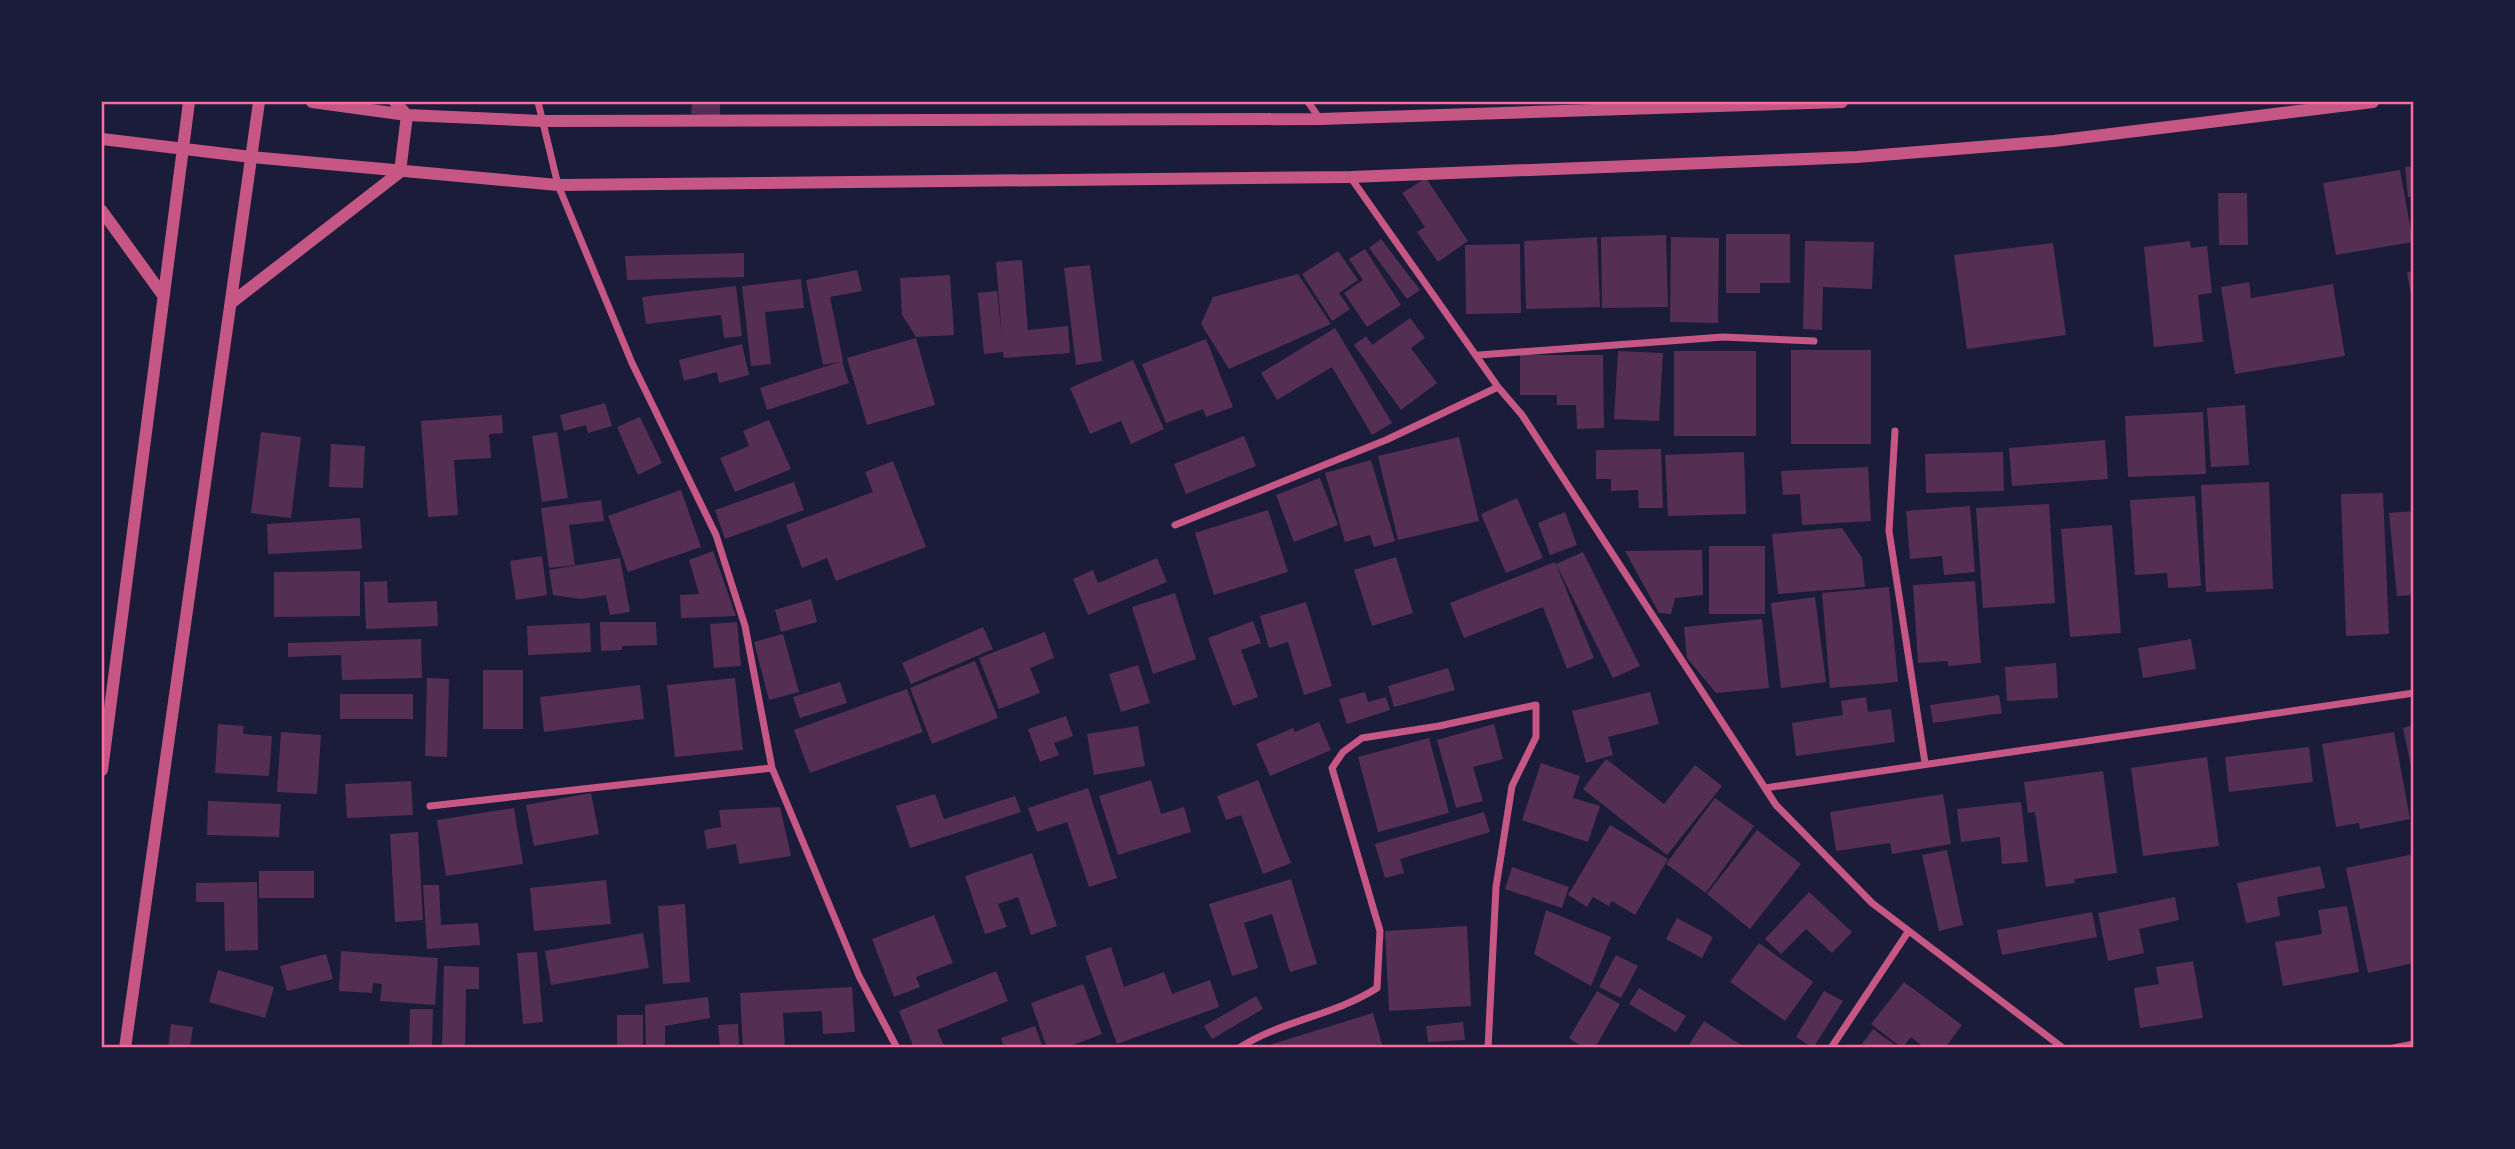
<svg xmlns="http://www.w3.org/2000/svg" width="2515" height="1149" viewBox="0 0 2515 1149" font-family="Lato,sans-serif">
	<rect width="100%" height="100%" fill="#1b1b3a"/>
	<path fill="#542f53" d="M692,102H720V116L691,114Z
		M2414,166V197H2408L2405,167Z
		M2400,170L2413,242L2336,255L2323,183Z
		M1426,178L1468,241L1438,262L1417,232L1425,227L1402,193Z
		M2218,193H2247L2248,245H2219Z
		M1726,234H1790V283H1760V293H1726Z
		M1666,235L1668,307L1602,308L1601,237Z
		M1597,237L1600,307L1526,309L1524,241Z
		M1671,237L1719,238L1718,323L1670,322Z
		M1381,239L1420,290L1407,299L1369,248Z
		M1805,241L1874,242L1872,289L1823,287L1822,330L1803,329Z
		M2190,241L2191,248L2207,246L2212,293L2198,295L2203,342L2154,347L2144,247Z
		M2053,243L2066,335L1967,349L1954,255Z
		M1520,244L1521,313L1466,314L1465,245Z
		M1365,249L1401,305L1367,327L1344,293L1363,280L1349,259Z
		M1338,251L1358,280L1339,293L1350,309L1332,321L1302,274Z
		M744,253V277L627,280L625,256Z
		M1022,260L1028,330L1068,326L1070,353L1004,358L1003,352L984,354L978,293L997,291L1002,338L996,262Z
		M1090,265L1102,361L1076,365L1064,268Z
		M857,270L862,291L830,297L843,361L823,365L806,280Z
		M2414,271V302H2412L2407,272Z
		M1298,274L1331,324L1229,369L1201,324L1213,297Z
		M950,275L954,335L916,337L902,315L900,278Z
		M801,279L804,308L765,312L771,364L751,366L742,286Z
		M2249,282L2251,298L2333,284L2345,356L2235,374L2221,287Z
		M736,286L742,336L724,338L721,315L646,324L642,297Z
		M1410,318L1425,338L1411,348L1437,383L1401,410L1354,345L1366,336L1372,345Z
		M1335,328L1392,423L1372,435L1332,367L1277,400L1261,373Z
		M916,338L935,405L867,425L847,358Z
		M1206,339L1233,407L1206,417L1203,409L1166,423L1142,364Z
		M742,344L749,375L719,383L717,372L684,381L679,360Z
		M1791,350H1871V444H1791Z
		M1618,351L1663,353L1659,421L1614,419Z
		M1674,351H1756V436H1674Z
		M1520,355H1603L1604,428L1577,429L1576,405H1557V395H1520Z
		M1133,360L1164,429L1131,444L1121,421L1090,434L1070,388Z
		M842,361L849,383L767,410L760,388Z
		M605,403L612,426L588,433L586,425L564,431L560,415Z
		M2245,405L2249,465L2211,467L2207,408Z
		M2203,412L2206,474L2128,477L2125,416Z
		M502,415L503,433L489,434L491,458L454,460L458,515L428,517L421,421Z
		M640,417L662,463L638,475L617,427Z
		M769,420L791,469L735,492L720,458L749,446L743,431Z
		M261,432L301,437L291,518L251,513Z
		M557,432L568,498L542,502L532,436Z
		M1244,436L1256,466L1186,494L1174,464Z
		M1459,437L1479,521L1398,540L1378,456Z
		M2105,440L2108,479L2012,486L2009,448Z
		M331,444L365,446L363,488L329,487Z
		M1661,449L1663,508H1639L1638,490L1611,491V479H1596V450Z
		M1744,452L1746,514L1668,516L1665,455Z
		M2003,452L2004,491L1926,493L1925,454Z
		M1371,460L1395,541L1374,547L1370,535L1345,542L1325,473Z
		M893,461L926,547L836,581L827,558L802,568L786,525L873,492L865,472Z
		M1868,467L1871,521L1802,525L1800,494L1783,495L1781,471Z
		M1320,478L1338,525L1294,542L1276,495Z
		M794,482L804,510L725,539L715,510Z
		M2269,482L2273,589L2206,592L2201,485Z
		M681,490L701,547L628,572L608,516Z
		M2383,493L2389,634L2346,636L2341,494Z
		M2195,496L2201,586L2168,588L2167,573L2135,575L2130,500Z
		M1517,498L1543,558L1506,573L1481,514Z
		M601,500L604,521L569,525L575,565L549,568L541,508Z
		M2049,504L2055,603L1983,608L1976,508Z
		M1970,506L1975,572L1944,575L1942,556L1910,559L1906,511Z
		M1268,510L1288,572L1214,595L1195,533Z
		M2414,511V595L2397,596L2389,513Z
		M1565,512L1577,545L1550,555L1538,523Z
		M360,518L362,549L268,554L267,524Z
		M2112,525L2121,633L2070,637L2061,529Z
		M1842,528L1862,558L1865,587L1778,594L1772,534Z
		M1709,546H1765V614H1709Z
		M1702,550L1703,595L1675,598L1671,614L1659,613L1625,551Z
		M713,551L736,616L681,618L680,595L699,594L689,560Z
		M1583,552L1640,666L1613,678L1556,564Z
		M542,556L547,595L516,600L510,561Z
		M1396,557L1413,613L1372,626L1354,570Z
		M620,558L630,612L610,615L606,595L581,599L553,595L549,570Z
		M1157,558L1167,582L1088,615L1073,579L1093,570L1098,583Z
		M1555,562L1594,658L1567,669L1543,607L1464,638L1450,603Z
		M360,571V616L274,617V572Z
		M387,581L388,603L437,601L438,626L366,629L364,582Z
		M1975,581L1981,663L1948,666V661L1918,663L1913,585Z
		M1889,587L1898,682L1830,688L1822,593Z
		M1175,593L1196,659L1153,674L1132,607Z
		M1815,597L1826,682L1781,688L1771,603Z
		M811,599L817,622L781,632L775,610Z
		M1306,602L1332,686L1304,695L1288,642L1269,648L1260,616Z
		M1762,619L1769,688L1716,693L1687,658L1684,627Z
		M1253,621L1261,643L1241,650L1258,697L1233,706L1208,638Z
		M600,622H656L657,645L622,646V650L601,651Z
		M737,622L741,666L714,668L710,624Z
		M590,623L591,652L528,655L527,626Z
		M983,627L993,649L911,684L902,663Z
		M1045,632L1054,658L1030,668L1040,693L999,709L979,658Z
		M783,634L799,692L769,700L754,642Z
		M421,639L422,678L342,680L341,655L288,657V643Z
		M2191,639L2196,669L2143,678L2138,648Z
		M975,661L998,718L932,744L910,688Z
		M2056,663L2058,698L2007,701L2005,667Z
		M1138,665L1150,703L1121,712L1109,674Z
		M1448,668L1455,690L1394,707L1388,686Z
		M483,670H523V729H483Z
		M427,678L449,679L447,757L425,756Z
		M735,678L743,750L675,757L667,685Z
		M840,682L847,703L800,718L793,697Z
		M640,685L644,719L544,732L540,697Z
		M907,689L923,732L810,773L794,730Z
		M1365,692L1368,702L1386,697L1390,710L1347,724L1339,699Z
		M1650,692L1659,724L1608,737L1613,755L1586,763L1572,711Z
		M340,694H413V719H340Z
		M1999,695L2002,713L1933,723L1930,705Z
		M1866,697L1868,712L1891,709L1895,742L1796,756L1792,723L1843,715L1841,701Z
		M1066,716L1073,736L1054,743L1059,755L1040,762L1028,729Z
		M1319,722L1331,750L1270,776L1256,744L1293,728L1295,732Z
		M218,724L244,726L243,734L272,736L269,776L215,773Z
		M1494,724L1503,759L1473,767L1483,801L1456,808L1437,740Z
		M2414,725V771H2412L2403,728Z
		M1138,726L1145,766L1094,775L1087,734Z
		M281,732L321,735L317,794L277,792Z
		M2394,732L2410,819L2360,829L2359,823L2336,827L2322,744Z
		M1429,738L1449,813L1378,832L1358,757Z
		M2309,747L2313,782L2229,792L2225,757Z
		M2207,757L2219,846L2143,856L2131,768Z
		M1606,759L1664,804L1695,765L1722,786L1667,855L1583,789Z
		M1541,763L1580,776L1573,798L1600,806L1588,842L1522,820Z
		M2103,771L2117,873L2074,879L2075,883L2046,887L2035,812L2028,813L2024,782Z
		M1151,780L1161,814L1184,807L1191,832L1118,855L1099,796Z
		M1258,780L1291,863L1263,874L1241,815L1226,820L1217,796Z
		M411,781L413,815L347,818L345,784Z
		M1088,788L1117,878L1089,887L1067,822L1037,832L1028,808Z
		M591,793L599,834L534,846L526,805Z
		M935,794L944,819L1015,796L1021,812L910,848L896,806Z
		M1943,794L1951,844L1892,854L1890,843L1836,851L1830,812Z
		M1715,798L1754,826L1706,893L1666,864Z
		M208,801L281,804L279,837L207,835Z
		M2021,802L2028,862L2002,864L2000,837L1961,842L1957,809Z
		M780,807L791,856L739,864L736,844L707,849L704,830L721,827L719,810Z
		M514,808L523,864L446,876L437,820Z
		M1484,812L1490,832L1400,859L1404,873L1385,878L1375,844Z
		M1610,825L1668,859L1635,915L1612,901L1609,906L1593,897L1587,907L1568,895Z
		M1757,830L1801,864L1750,929L1707,894Z
		M418,832L423,920L395,922L390,834Z
		M1947,850L1963,925L1939,931L1922,855Z
		M1032,853L1057,926L1031,935L1018,897L998,904L1007,927L985,934L965,876Z
		M2414,854V963L2368,973L2346,868Z
		M2320,866L2325,888L2277,897L2280,916L2246,923L2237,883Z
		M1512,867L1569,887L1562,908L1505,889Z
		M259,871H314V898H259Z
		M1291,879L1317,964L1290,972L1272,914L1244,923L1258,968L1232,976L1209,904Z
		M606,880L611,924L534,931L530,888Z
		M257,882L258,950L225,951L224,902H196V883Z
		M423,885H439L441,925L478,923L480,945L427,949Z
		M1809,892L1852,932L1832,953L1806,929L1781,954L1765,939Z
		M2175,897L2179,920L2139,929L2144,953L2108,961L2098,913Z
		M685,904L690,982L663,984L658,906Z
		M2347,906L2359,972L2283,986L2275,942L2322,934L2318,910Z
		M1546,910L1611,937L1591,986L1534,954Z
		M2092,912L2097,937L2002,955L1997,930Z
		M934,915L953,963L916,977L920,987L894,997L872,939Z
		M1677,918L1713,937L1702,958L1666,939Z
		M1467,926L1471,1006L1389,1011L1385,931Z
		M643,933L649,968L551,985L545,951Z
		M1759,943L1813,982L1785,1021L1730,982Z
		M1111,947L1124,987L1164,972L1172,994L1210,980L1219,1007L1117,1044L1085,956Z
		M341,951L438,958L435,1005L380,1001L382,984L373,983L372,993L339,991Z
		M537,952L543,1022L523,1024L517,953Z
		M326,954L333,979L287,991L280,966Z
		M1616,955L1638,966L1621,998L1599,987Z
		M2193,961L2203,1018L2140,1028L2134,988L2159,984L2156,967Z
		M444,966L479,967V989H466L465,1048H442Z
		M218,970L274,987L265,1018L209,1002Z
		M996,971L1008,1001L937,1030L945,1048H914L899,1011Z
		M1904,982L1962,1025L1945,1048H1925L1911,1037L1902,1048L1871,1024Z
		M1083,984L1102,1034L1065,1048H1047L1031,1003Z
		M852,987L855,1032L823,1034L822,1011L783,1013L785,1048H743L740,993Z
		M1639,988L1686,1016L1676,1032L1629,1004Z
		M1597,991L1620,1004L1595,1048H1584L1569,1038Z
		M1824,991L1843,1001L1813,1048L1796,1037Z
		M1256,996L1263,1009L1212,1039L1204,1026Z
		M708,997L710,1018L665,1026V1048H646L645,1005Z
		M410,1009H433L432,1048H409Z
		M1373,1013L1383,1048H1263V1047Z
		M617,1015H643V1048H617Z
		M1704,1021L1746,1048H1687Z
		M1463,1022L1465,1040L1428,1042L1426,1026Z
		M171,1024L193,1027L190,1048H168Z
		M738,1024L739,1048H720L718,1025Z
		M1035,1026L1043,1048H1004L1001,1038Z
		M1873,1029L1899,1048H1859Z"/>
	<g fill="none" stroke-linecap="round" stroke-linejoin="round">
		<path stroke="#c65784" stroke-width="7" d="M538,102L558,185L632,363L716,535L745,626L772,768L859,976L897,1048
			M1308,102L1320,119
			M1351,178L1498,387L1522,415L1776,805L1872,903L2063,1048
			M1479,355L1723,337L1814,341
			M1895,431L1889,531L1925,763
			M1175,525L1386,440L1498,387
			M1765,788L2414,693
			M430,806L772,768
			M1239,1048C1282,1020 1333,1016 1377,988L1380,931L1332,768L1343,752L1362,738L1439,726L1536,705V737L1512,786L1496,887L1488,1048
			M1831,1048L1908,932
			M2393,1048L2414,1044"/>
		<path stroke="#c65784" stroke-width="12" d="M312,102L407,115L541,121L1320,119L1842,102
			M102,139L251,157L558,185L1351,177L1857,157L2054,141L2373,102
			M102,211L162,294
			M231,303L400,172L407,115L395,102
			M102,770L189,102
			M125,1048L259,102"/>
	</g>
	<rect width="2515" height="1149" fill="none" stroke="#1b1b3a" stroke-width="206"/>
	<rect x="103" y="103" width="2309" height="943" fill="none" stroke="#ff6b9d" stroke-width="2.5"/>
</svg>
